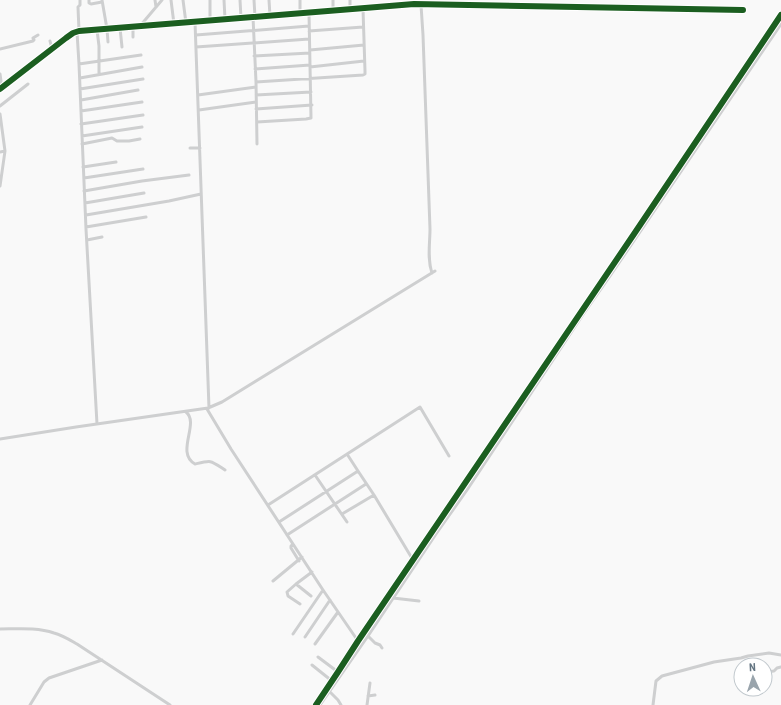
<svg xmlns="http://www.w3.org/2000/svg" width="781" height="705" viewBox="0 0 781 705" font-family="'Roboto Condensed',sans-serif">
	<rect width="100%" height="100%" fill="#f9f9f9"/>
	<g fill="none" stroke-linecap="round" stroke-linejoin="round">
		<path stroke="#cecfd0" stroke-width="3" d="M89,0V3L91,4L102,2
			M102,0L107,29L108,42
			M155,0L156,7
			M171,0L174,24
			M183,0L186,23
			M210,0V20
			M224,0L225,19
			M240,0L241,18
			M254,0L255,17
			M269,0L270,16
			M300,0V13
			M333,0V11
			M350,0V10
			M421,5L423,35L430,229C430,243 427,259 432,273
			M253,17L256,82L257,144
			M195,22L209,408
			M140,26L162,0
			M133,27V37
			M120,28L122,47
			M97,30L99,46V74
			M79,31L78,7L80,5V0
			M309,31L363,27
			M77,32L79,64L86,229L97,424
			M196,35L309,26
			M50,41L52,49
			M196,47L309,39
			M0,49L33,41L34,40L33,38L38,35
			M310,50L364,45
			M254,56L310,53
			M79,64L141,55
			M310,67L364,61
			M255,69L310,65
			M0,74L1,81L0,83
			M80,78L142,67
			M256,82L363,75L365,74V71L363,9
			M0,89L66,38L73,33L79,31L414,4L743,10
			M80,89L143,79
			M198,95L256,87
			M256,95L311,92
			M81,100L138,90
			M0,106L28,84
			M256,109L312,105
			M199,110L256,102
			M81,111L142,102
			M0,114L5,151
			M257,122L306,119L311,118L309,13
			M81,124L143,115
			M82,136L142,127
			M82,144L112,138L117,141H129L140,139
			M190,148H200
			M0,152L5,151L0,186
			M83,167L116,162
			M84,178L143,169
			M84,191L142,181L189,175
			M85,203L144,193
			M86,215L169,201L201,194
			M86,227L146,217
			M87,240L102,237
			M207,409L231,449L323,590L358,641
			M186,412C200,423 175,453 195,464C212,460 210,460 225,470
			M0,439L76,427L208,408L222,402L435,271
			M347,454L358,471
			M315,475L347,522
			M268,505L420,407L449,456
			M342,514L374,495
			M279,522L358,471L374,495L413,560
			M287,535L366,484
			M293,544L291,546V548L299,561
			M273,581L302,557
			M296,584L311,596
			M393,598L419,601
			M300,604L288,596L287,592L296,584L312,572
			M0,629C17,629 37,627 54,633C62,635 70,640 77,644L170,705
			M293,634L323,590
			M368,636L375,643L380,645L382,648
			M305,637L330,600
			M315,644L338,612
			M318,657L338,672
			M312,665L332,681
			M765,672L774,671L777,668L781,667
			M329,691L338,700L341,705
			M368,696L375,695
			M30,705L44,682L49,678L102,660
			M316,705L338,672L358,641L634,234L781,15
			M320,705L368,636L436,534L467,490L582,316L610,276L781,24
			M367,705L370,683
			M653,705L656,681L662,676L714,662L741,658L748,656L769,653L781,655"/>
		<defs>
			<path id="cycleway" d="M0,89L66,38L73,33L79,31L414,4L743,10
				M316,705L338,672L358,641L634,234L781,15"/>
		</defs>
		<use href="#cycleway" stroke="#fff" stroke-width="8"/>
		<use href="#cycleway" stroke="#1b5e20" stroke-width="6"/>
	</g>
	<g transform="translate(753 677) rotate(357)"><circle r="19" fill="#ffffff" stroke="#c1c8cd"/>
	<path d="M0-3L7 15L0 10L-7 15Z" fill="#99a4ac"/>
	<text y="-6" font-size="11" font-weight="bold" text-anchor="middle" fill="#657683">N</text>
	</g>
</svg>
